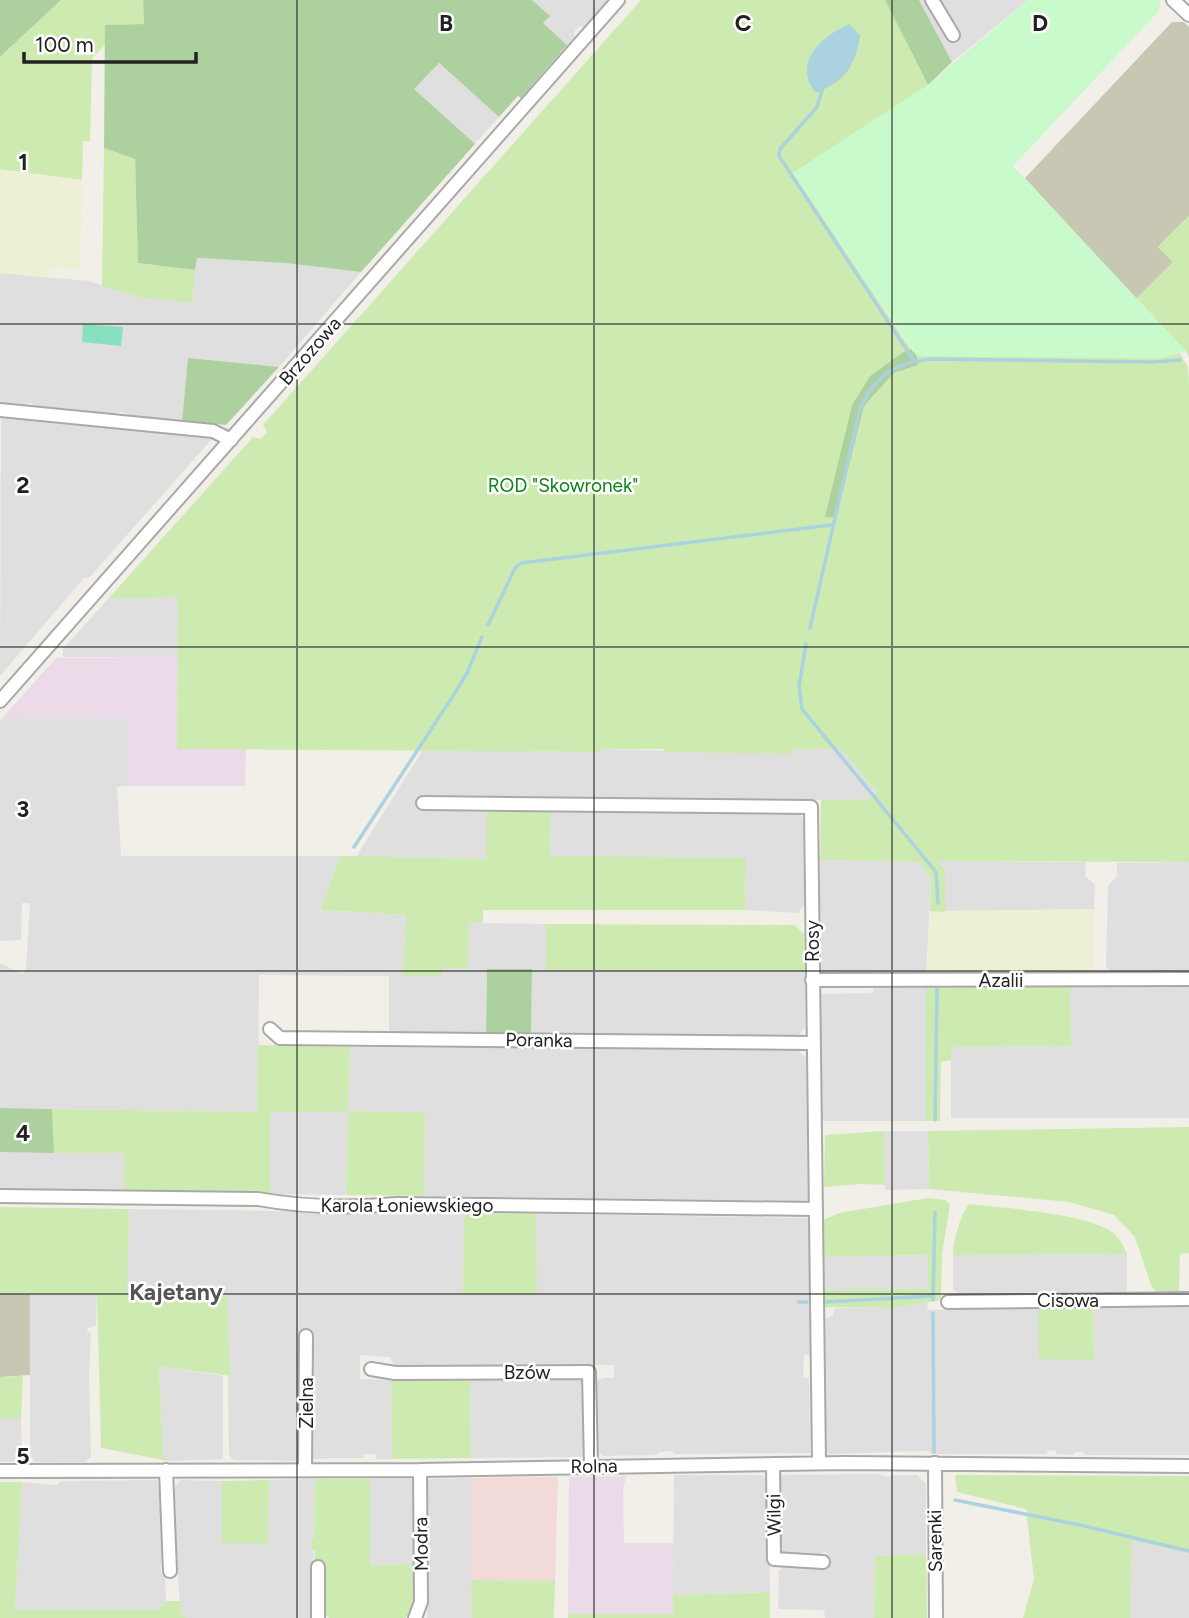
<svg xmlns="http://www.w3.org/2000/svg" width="1189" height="1618" viewBox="0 0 1189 1618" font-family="Figtree,sans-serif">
	<rect width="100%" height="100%" fill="#f2efe9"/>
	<path fill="#e0dfdf" d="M517,0H608L584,27L580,26L576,29L574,33L575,37L567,45Z
		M919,0H1028L952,62Z
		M426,52L499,117L450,172L377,107Z
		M196,258L286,263L361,272L279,367L188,359L182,421L129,416L126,413L120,412L116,415L35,407L33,404L27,403L24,406L0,404V273L89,281L137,297L192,302Z
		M1,417L212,439L89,578H84L0,676Z
		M178,596V657H63V649L108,599Z
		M3,717L128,718V786L117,787L121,856H340L320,910L406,915L404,976H441V969L468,968L469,923L546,924L547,970L805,971V1028L797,1036L531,1034L532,970L487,969L486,1034L389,1033V976L259,975L258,1112L0,1108V963L23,974L26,969L30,903H22L21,940L0,941V721Z
		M601,749L790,754L791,749H841L877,792L868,799L821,800L424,798V811L487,812V859L356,857L421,753V750L600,752Z
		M551,812L798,813L804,819V905L798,913L745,910L746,859L550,856Z
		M820,860L919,862L931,878L926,975L825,974L820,968Z
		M936,861L1086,862L1085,876L1095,885L1094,909L945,912V871Z
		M1189,862V972H1113L1106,967L1108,885L1117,876V863Z
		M926,984V1118L923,1121H820L823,1102L820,1094L819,994L873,993L874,985Z
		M1070,986H1189V1118H951V1047L1070,1046Z
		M350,1047L797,1050L806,1058L808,1199L806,1201L424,1196L425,1112L348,1111L346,1195L270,1194V1111H348Z
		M884,1131H928L929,1189L885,1190Z
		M0,1152L124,1153L123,1192L0,1190Z
		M129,1209L464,1213L463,1294H536V1214L808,1218L812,1354L804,1355L803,1377L809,1378L810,1453L675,1454L671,1451L660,1452L656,1455L603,1456L597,1451L596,1382L603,1378H614V1365L395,1366L390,1357L360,1355V1379L391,1380L392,1459H376L375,1454H365L363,1458L308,1459L303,1389L298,1397L303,1404V1455L297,1461L234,1460L229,1455L227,1297L126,1293Z
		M1127,1254V1292L958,1293L953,1289V1255Z
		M928,1255V1289L823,1290L822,1257Z
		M97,1293L96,1326L88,1328L87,1332L91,1333L89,1376L91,1457L85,1462H34L30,1455V1294Z
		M927,1302L928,1310L1018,1307L1032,1309L1038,1306L1094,1360L1093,1306L1189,1305V1455H1085L1084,1452H1075L1073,1455L1057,1454L1055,1450L1048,1451L1046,1454H932L928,1451L829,1454L826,1452L824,1319L833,1316L834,1309L839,1308H893Z
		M159,1366L223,1376V1459L168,1461L163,1456Z
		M578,1379L583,1382L584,1454L582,1457L471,1458L470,1380Z
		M0,1419H21L22,1457L18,1461L0,1462Z
		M877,1474L888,1477L892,1475H917L926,1484V1554L875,1556L874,1618H825L824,1610L778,1609L779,1571L788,1563L827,1566L826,1551L819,1555L783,1557L778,1552V1475Z
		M674,1475H762L769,1482L766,1505L769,1508L770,1592L673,1595Z
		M472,1478V1618H427L429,1564H425V1479Z
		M315,1479L312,1618H186L180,1609L173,1489L181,1480L222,1481V1543L268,1542L269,1480Z
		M370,1479H412L416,1483V1564L370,1565Z
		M156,1480L158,1481L164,1562L160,1566L161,1573L165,1575L166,1601L157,1610H15L22,1482L56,1485L61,1481Z
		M1132,1541L1189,1553V1618H1130Z"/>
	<path fill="#f2dad9" d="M558,1477L555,1581L471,1580L472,1478Z"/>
	<path fill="#ebdbe8" d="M178,657L177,748L246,749L245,786H128V718L3,717L56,658Z
		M626,1476L623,1491L624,1543H674L673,1614H568L569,1477Z"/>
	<path fill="#c7c7b4" d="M1172,22H1184L1189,27V216L1158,247L1173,262L1136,299L1025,178Z
		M0,1294H30V1375L0,1377Z"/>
	<path fill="#eef0d5" d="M0,169L82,180L81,270L57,266L47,272L46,277L0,273Z
		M1094,909V972L926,975L930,911Z"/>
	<path fill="#cdebb0" d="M61,0H143L144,24L105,25V45L92,58L90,141H83L82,180L0,169V57Z
		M641,0H885L928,85L793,173L911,349L903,352L870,376L852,405L826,517L836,518L864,406L894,373L918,365L917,356L1160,358L1180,353L1188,367L1189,387V862L937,861L945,871V912L930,911L931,878L919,862L820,860L821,800L868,799L877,792L841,749H792L790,754L664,752V749H601V752L177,749L178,597L108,599L253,437L261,439L267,432L263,425Z
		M104,148L135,159L138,263L195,270L192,303L137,297L102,286Z
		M1189,216V357L1186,351L1136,299L1173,262L1158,247Z
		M487,812H551L550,856L746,858L745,910H483V923H469L468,968L442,969L441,976H403L406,915L320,910L340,856L486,859Z
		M546,924L795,925L804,934L805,971L546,970Z
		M926,984H955L956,987L1070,986L1071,1046L951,1047V1060L941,1062L940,1121H923L926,1118Z
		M258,1045L350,1047L348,1111L425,1112L424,1196L346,1195L348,1111L270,1112V1194L123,1192L124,1153H54L52,1109L257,1112Z
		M1189,1127V1253L1180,1254L1179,1291H1156L1152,1288L1135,1237L1114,1215L1069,1202L929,1189L928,1131Z
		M884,1131L885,1185L860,1184L824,1187L825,1135Z
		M928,1198L945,1200L950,1205L942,1255L941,1300L893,1308L822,1307L823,1290L928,1289V1255L822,1257L823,1220L839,1213Z
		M969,1204C1003,1208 1086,1213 1112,1232C1120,1238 1123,1245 1127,1254L953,1255C954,1238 959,1218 969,1204Z
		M0,1207L129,1209L127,1293L227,1296L230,1376L159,1366L163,1455L168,1461L101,1448L97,1294H0Z
		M464,1213L536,1214L537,1294H463Z
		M1038,1306H1093L1094,1360L1039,1359Z
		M23,1376L21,1419H0V1377Z
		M391,1380H470L471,1458L392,1459Z
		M955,1475L1189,1476V1553L1132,1541L1130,1618H1023L1034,1579L1026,1509L957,1492Z
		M315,1479H370V1565L416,1564C417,1583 422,1606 405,1618H329L326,1615V1565H314L315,1551L312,1549V1539H314Z
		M269,1480L268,1543H222V1481Z
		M0,1482H22L15,1610H157L166,1601H181L180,1609L186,1618H0Z
		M926,1554L927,1618H874L875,1556Z
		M471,1580L555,1581L554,1618H472Z
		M770,1592V1618H568V1614H673V1595Z"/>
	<path fill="#add19e" d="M0,0H61L0,57Z
		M143,0H532L550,16L543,23L567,45L521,98L518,96L499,117L439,63L414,89L475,144L361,272L286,263L197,258L195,270L138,263L135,159L104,148L105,25L144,24Z
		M885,0H919L952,62L928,85Z
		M911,349L917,356L918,365L894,373L864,406L836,518L825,517L852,405L870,376L903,352Z
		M188,358L279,367L226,425L182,421Z
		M487,969H532L531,1034H486Z
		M0,1108L52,1109L54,1153L0,1152Z"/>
	<path fill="#c8facc" d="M1028,0H1160L1159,11L1013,166L1186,351L1160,358L917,356L793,173L928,85Z"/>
	<path fill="#88e0be" d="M83,324L123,327L121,346L82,342Z"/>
	<path fill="#aad3df" d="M849,24L860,35C856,66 845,81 816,93C791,63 821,37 849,24Z"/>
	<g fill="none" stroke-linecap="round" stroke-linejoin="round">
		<path stroke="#aad3df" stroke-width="3.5" d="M822,90L817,107L780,149L779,156L914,361
			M488,625L515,568L521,563L831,525
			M810,628L860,408C877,374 895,363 932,359L1154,362L1180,360
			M806,644L799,686L802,709L936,872L938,903
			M354,847L453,696L467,673L482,637
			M935,1120L937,989
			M933,1300L935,1212
			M798,1302H807
			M824,1302L933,1296
			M933,1313L934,1452
			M955,1500L1080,1525L1189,1551"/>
		<defs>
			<path id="minor" d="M932,0L953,35
				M1173,0L1189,15
				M0,410L213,431L231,440
				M0,701L618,0
				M423,803L811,807L819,1463
				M812,980L1189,979
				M270,1029L280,1038L812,1043
				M0,1196L258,1199C302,1207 352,1208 397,1204L815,1209
				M948,1302L1189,1299
				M371,1369L395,1373L589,1372L591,1466
				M935,1463L936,1618
				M773,1464L774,1559L823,1562
				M166,1470L170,1571
				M305,1470L306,1336
				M0,1471L420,1470L845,1463L1189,1466
				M318,1567V1618
				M415,1618L421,1602L420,1470"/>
		</defs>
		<use href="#minor" stroke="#a9a9a9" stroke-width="16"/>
		<use href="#minor" stroke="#fff" stroke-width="12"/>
	</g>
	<path fill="none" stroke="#222" stroke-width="2" stroke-opacity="0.55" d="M297,0V1618M594,0V1618M892,0V1618M0,324H1189M0,647H1189M0,971H1189M0,1294H1189"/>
	<g text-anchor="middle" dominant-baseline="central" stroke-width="5" stroke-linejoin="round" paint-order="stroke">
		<g font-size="19" fill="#222" stroke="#fff">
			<text transform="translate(310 351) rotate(-49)">Brzozowa</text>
			<text transform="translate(812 941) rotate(-90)">Rosy</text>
			<text x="1001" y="980">Azalii</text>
			<text transform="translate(539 1040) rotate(1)">Poranka</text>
			<text x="407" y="1205">Karola Łoniewskiego</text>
			<text x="1068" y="1300">Cisowa</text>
			<text x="527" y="1372">Bzów</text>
			<text transform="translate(306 1403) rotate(-90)">Zielna</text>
			<text transform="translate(594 1466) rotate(-1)">Rolna</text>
			<text transform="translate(774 1515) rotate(-91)">Wilgi</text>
			<text transform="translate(935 1541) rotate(-91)">Sarenki</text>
			<text transform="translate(421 1544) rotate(-91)">Modra</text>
		</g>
		<g font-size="19" fill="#0c8416" stroke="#fff">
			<text x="563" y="485">ROD "Skowronek"</text>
		</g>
		<g font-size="23" font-weight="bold" fill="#555" stroke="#fff">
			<text x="176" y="1292">Kajetany</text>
		</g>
	</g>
	<g font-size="23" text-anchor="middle" font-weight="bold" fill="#222" stroke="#fff" stroke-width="5" stroke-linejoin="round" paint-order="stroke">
		<text x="446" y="31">B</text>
		<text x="743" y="31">C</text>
		<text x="1040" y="31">D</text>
		<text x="23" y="170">1</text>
		<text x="23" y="493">2</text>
		<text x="23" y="817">3</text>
		<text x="23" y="1141">4</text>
		<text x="23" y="1464">5</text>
	</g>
	<path d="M24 52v10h172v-10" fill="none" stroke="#222222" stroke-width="3.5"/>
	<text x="35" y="52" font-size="21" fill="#222222" stroke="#ffffff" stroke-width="5" paint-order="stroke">100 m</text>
</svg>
